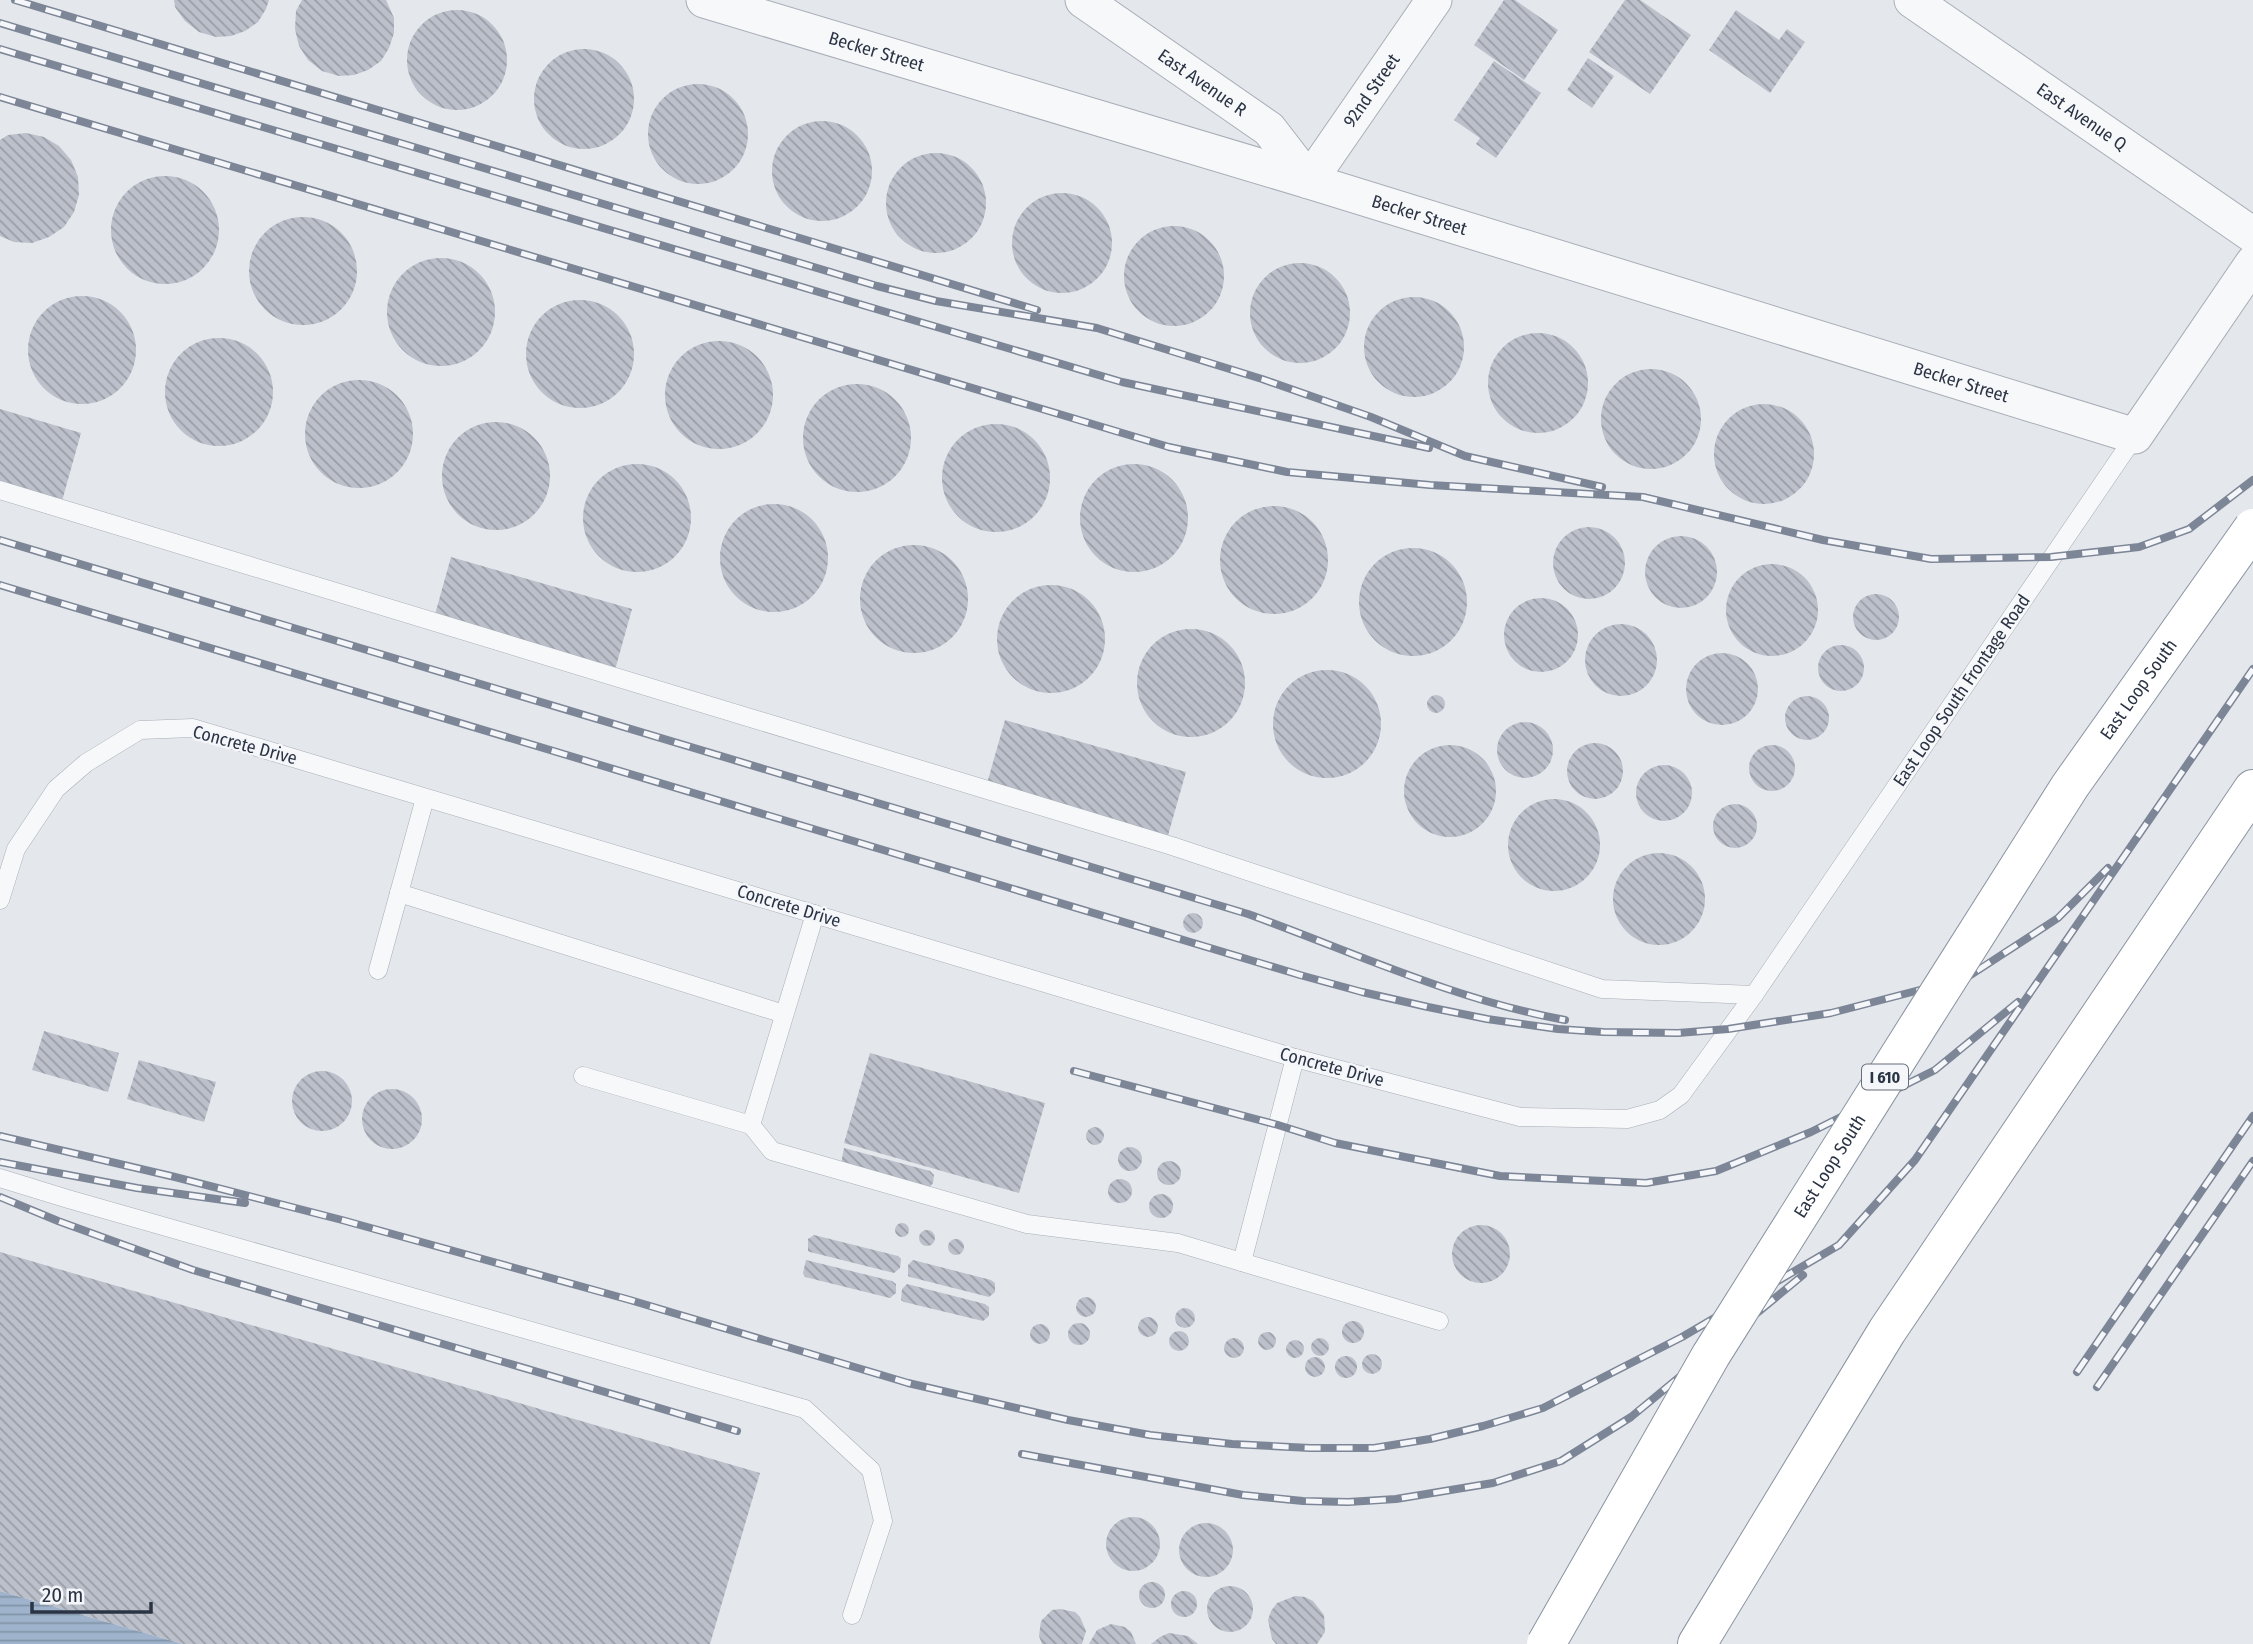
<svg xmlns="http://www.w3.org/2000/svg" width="2253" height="1644" viewBox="0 0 2253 1644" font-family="'Fira Sans Condensed',sans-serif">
	<defs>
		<pattern id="water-rules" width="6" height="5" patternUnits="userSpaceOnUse" patternTransform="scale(1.75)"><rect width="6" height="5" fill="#9fb4cc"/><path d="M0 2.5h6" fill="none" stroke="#8293a7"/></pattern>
		<pattern id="building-back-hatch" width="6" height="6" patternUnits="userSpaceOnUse" patternTransform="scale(1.75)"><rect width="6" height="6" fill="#bbc0ca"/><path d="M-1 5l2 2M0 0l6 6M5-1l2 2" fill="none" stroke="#989da6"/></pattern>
	</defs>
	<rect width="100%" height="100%" fill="#e4e7ec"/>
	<path fill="url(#water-rules)" d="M0,1591L183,1644H0Z"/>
	<path fill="url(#building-back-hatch)" d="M174,0H269L266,9L258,22L245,31L231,36L216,37L199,32L185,21L175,7Z
		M302,0H386L394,18V33L389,48L381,61L368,70L354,75L339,76L322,71L308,60L299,46L295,29L296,11Z
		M1504,0H1515L1558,30L1524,80L1474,45Z
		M1625,0H1640L1691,35L1650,94L1589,52Z
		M1736,10L1779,40L1787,29L1805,42L1770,93L1709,50Z
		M407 60a50 50 0 1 1 100 0a50 50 0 1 1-100 0Z
		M534 99a50 50 0 1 1 100 0a50 50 0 1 1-100 0Z
		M1588,58L1614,76L1592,108L1567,90Z
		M1494,61L1541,93L1496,158L1476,144L1480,138L1454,120Z
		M648 134a50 50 0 1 1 100 0a50 50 0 1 1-100 0Z
		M772 171a50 50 0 1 1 100 0a50 50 0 1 1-100 0Z
		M26,133L44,137L59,146L71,160L78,177L79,195L74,212L64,227L49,237L32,243L14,242L0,236V140L8,135Z
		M886 203a50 50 0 1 1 100 0a50 50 0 1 1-100 0Z
		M111 230a54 54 0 1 1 108 0a54 54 0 1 1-108 0Z
		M1012 243a50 50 0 1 1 100 0a50 50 0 1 1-100 0Z
		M249 271a54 54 0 1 1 108 0a54 54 0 1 1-108 0Z
		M1124 276a50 50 0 1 1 100 0a50 50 0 1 1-100 0Z
		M387 312a54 54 0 1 1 108 0a54 54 0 1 1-108 0Z
		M1250 313a50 50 0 1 1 100 0a50 50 0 1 1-100 0Z
		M28 350a54 54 0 1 1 108 0a54 54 0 1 1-108 0Z
		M1364 347a50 50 0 1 1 100 0a50 50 0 1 1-100 0Z
		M526 354a54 54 0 1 1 108 0a54 54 0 1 1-108 0Z
		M1488 383a50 50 0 1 1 100 0a50 50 0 1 1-100 0Z
		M165 392a54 54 0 1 1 108 0a54 54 0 1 1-108 0Z
		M665 395a54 54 0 1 1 108 0a54 54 0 1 1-108 0Z
		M1601 419a50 50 0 1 1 100 0a50 50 0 1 1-100 0Z
		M305 434a54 54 0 1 1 108 0a54 54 0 1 1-108 0Z
		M803 438a54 54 0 1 1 108 0a54 54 0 1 1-108 0Z
		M1714 454a50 50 0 1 1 100 0a50 50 0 1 1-100 0Z
		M0,409L81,433L62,501L0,483Z
		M442 476a54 54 0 1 1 108 0a54 54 0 1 1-108 0Z
		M942 478a54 54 0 1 1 108 0a54 54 0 1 1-108 0Z
		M1080 518a54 54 0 1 1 108 0a54 54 0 1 1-108 0Z
		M583 518a54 54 0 1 1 108 0a54 54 0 1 1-108 0Z
		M720 558a54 54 0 1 1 108 0a54 54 0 1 1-108 0Z
		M1220 560a54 54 0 1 1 108 0a54 54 0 1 1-108 0Z
		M1553 563a36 36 0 1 1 72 0a36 36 0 1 1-72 0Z
		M1645 572a36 36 0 1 1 72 0a36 36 0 1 1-72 0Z
		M860 599a54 54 0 1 1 108 0a54 54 0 1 1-108 0Z
		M1359 602a54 54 0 1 1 108 0a54 54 0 1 1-108 0Z
		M451,557L632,609L615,670L434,618Z
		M1726 610a46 46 0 1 1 92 0a46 46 0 1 1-92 0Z
		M997 639a54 54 0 1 1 108 0a54 54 0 1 1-108 0Z
		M1853 617a23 23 0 1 1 46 0a23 23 0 1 1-46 0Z
		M1504 635a37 37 0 1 1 74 0a37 37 0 1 1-74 0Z
		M1585 660a36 36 0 1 1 72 0a36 36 0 1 1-72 0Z
		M1137 683a54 54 0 1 1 108 0a54 54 0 1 1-108 0Z
		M1818 668a23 23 0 1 1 46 0a23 23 0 1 1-46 0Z
		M1686 689a36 36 0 1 1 72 0a36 36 0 1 1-72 0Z
		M1273 724a54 54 0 1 1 108 0a54 54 0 1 1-108 0Z
		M1427 704a9 9 0 1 1 18 0a9 9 0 1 1-18 0Z
		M1785 718a22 22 0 1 1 44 0a22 22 0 1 1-44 0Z
		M1005,720L1186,772L1167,839L986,787Z
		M1497 750a28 28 0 1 1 56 0a28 28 0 1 1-56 0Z
		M1567 771a28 28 0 1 1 56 0a28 28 0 1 1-56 0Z
		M1404 791a46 46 0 1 1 92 0a46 46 0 1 1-92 0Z
		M1749 768a23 23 0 1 1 46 0a23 23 0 1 1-46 0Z
		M1636 793a28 28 0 1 1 56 0a28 28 0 1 1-56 0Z
		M1508 845a46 46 0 1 1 92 0a46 46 0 1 1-92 0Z
		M1713 826a22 22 0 1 1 44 0a22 22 0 1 1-44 0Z
		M1613 899a46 46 0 1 1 92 0a46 46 0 1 1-92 0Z
		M1183 923a10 10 0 1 1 20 0a10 10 0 1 1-20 0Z
		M44,1031L119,1053L108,1092L32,1070Z
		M870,1053L1045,1103L1019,1193L844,1143Z
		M139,1060L216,1082L204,1122L127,1099Z
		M292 1101a30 30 0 1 1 60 0a30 30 0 1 1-60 0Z
		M362 1119a30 30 0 1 1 60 0a30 30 0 1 1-60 0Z
		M1086 1136a9 9 0 1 1 18 0a9 9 0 1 1-18 0Z
		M1118 1159a12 12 0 1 1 24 0a12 12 0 1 1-24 0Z
		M844,1148L930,1171L934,1175L933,1183L929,1188L841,1164Z
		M1157 1173a12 12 0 1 1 24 0a12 12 0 1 1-24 0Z
		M1108 1191a12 12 0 1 1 24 0a12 12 0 1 1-24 0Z
		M1149 1206a12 12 0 1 1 24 0a12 12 0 1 1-24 0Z
		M895 1230a7 7 0 1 1 14 0a7 7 0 1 1-14 0Z
		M1452 1254a29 29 0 1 1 58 0a29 29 0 1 1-58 0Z
		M919 1238a8 8 0 1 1 16 0a8 8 0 1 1-16 0Z
		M814,1235L898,1256L901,1259L900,1268L894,1273L810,1252L808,1251V1239Z
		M948 1247a8 8 0 1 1 16 0a8 8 0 1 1-16 0Z
		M0,1252L760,1473L710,1644H183L0,1591Z
		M806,1260L892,1281L896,1284V1293L890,1298L805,1277L803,1273Z
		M913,1260L991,1280L995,1283V1292L989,1297L910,1277L908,1276V1265Z
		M907,1284L985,1304L989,1307V1316L983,1321L904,1302L901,1300L902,1289Z
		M1076 1307a10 10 0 1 1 20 0a10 10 0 1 1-20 0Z
		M1175 1318a10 10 0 1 1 20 0a10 10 0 1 1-20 0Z
		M1138 1327a10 10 0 1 1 20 0a10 10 0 1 1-20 0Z
		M1342 1332a11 11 0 1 1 22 0a11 11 0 1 1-22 0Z
		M1068 1334a11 11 0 1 1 22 0a11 11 0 1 1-22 0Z
		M1030 1334a10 10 0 1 1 20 0a10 10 0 1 1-20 0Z
		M1169 1341a10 10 0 1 1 20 0a10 10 0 1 1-20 0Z
		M1258 1341a9 9 0 1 1 18 0a9 9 0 1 1-18 0Z
		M1224 1348a10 10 0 1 1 20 0a10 10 0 1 1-20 0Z
		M1311 1347a9 9 0 1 1 18 0a9 9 0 1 1-18 0Z
		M1286 1349a9 9 0 1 1 18 0a9 9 0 1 1-18 0Z
		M1362 1364a10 10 0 1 1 20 0a10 10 0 1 1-20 0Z
		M1335 1367a11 11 0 1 1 22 0a11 11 0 1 1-22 0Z
		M1305 1367a10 10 0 1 1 20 0a10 10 0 1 1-20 0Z
		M1106 1544a27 27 0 1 1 54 0a27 27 0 1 1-54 0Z
		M1179 1550a27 27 0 1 1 54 0a27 27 0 1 1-54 0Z
		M1139 1595a13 13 0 1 1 26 0a13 13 0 1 1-26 0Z
		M1207 1609a23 23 0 1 1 46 0a23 23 0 1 1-46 0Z
		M1171 1604a13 13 0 1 1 26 0a13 13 0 1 1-26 0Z
		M1295,1596L1305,1597L1313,1601L1324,1615L1325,1632L1317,1644H1276L1272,1639L1268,1620L1271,1611L1277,1603Z
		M1060,1609L1075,1612L1080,1617L1086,1631L1082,1644H1042L1039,1636L1041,1621L1052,1610Z
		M1111,1624L1125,1627L1131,1632L1136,1644H1089L1097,1630Z
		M1169,1633L1188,1636L1198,1644H1151L1160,1637Z"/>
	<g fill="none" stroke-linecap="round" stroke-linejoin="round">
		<defs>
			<g id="service">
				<path d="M0,490L1172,846L1602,989L1754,995"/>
				<path d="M399,893L784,1014"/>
				<path id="s1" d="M0,900L16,849L56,789L86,763L140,730L193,728L1295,1058L1520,1117L1627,1119L1660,1110L1681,1095L1754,995L2135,436"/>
				<path d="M378,970L425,798"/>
				<path d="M583,1076L751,1125L772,1151L1027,1224L1178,1243L1439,1321"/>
				<path d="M751,1125L815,914"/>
				<path d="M0,1178L68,1199L805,1409L871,1470L883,1521L852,1615"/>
				<path d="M1242,1262L1295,1058"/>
			</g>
			<g id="minor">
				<path id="s2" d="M704,0L1309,181L2135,436L2253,263"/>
				<path id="s3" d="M1083,0L1269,129L1309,181L1434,0"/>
				<path id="s4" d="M1912,0L2253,235"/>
			</g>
			<path id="motorway" d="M1697,1644L1887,1331L2253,789"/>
		</defs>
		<use href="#service" stroke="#a9aeb7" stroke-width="19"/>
		<use href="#minor" stroke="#a9aeb7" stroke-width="37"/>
		<use href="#motorway" stroke="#8b94a3" stroke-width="40"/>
		<use href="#service" stroke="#f7f8fa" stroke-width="18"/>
		<use href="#minor" stroke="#f7f8fa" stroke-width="35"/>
		<use href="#motorway" stroke="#fff" stroke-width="38"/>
		<defs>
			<path id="rail" d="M15,0L1037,310
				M0,23L877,286L936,301L1097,328L1262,379L1371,417L1465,456L1602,487
				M0,49L1122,382L1429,448
				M0,97L1169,447L1287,472L1430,485L1643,497L1823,540L1931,559L2051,557L2139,547L2189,529L2253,480
				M0,540L1248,914C1353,952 1455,1000 1565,1020
				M0,585L1300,975L1362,992L1428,1007L1487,1019L1558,1029L1603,1032L1678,1033L1728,1029L1831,1013L1966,978L2058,918L2108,868
				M1074,1071L1278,1125L1335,1143L1500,1176L1646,1183L1716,1171L1811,1132L1935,1070L2018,1002
				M0,1136L175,1177L342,1220L630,1300L908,1383L1068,1420L1150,1435L1232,1444L1310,1448H1374L1430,1439L1483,1426L1543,1408L1682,1337L1839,1245L1915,1160L2253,669
				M0,1162L137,1188L245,1203
				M0,1197L58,1221L193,1270L737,1431
				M2077,1372L2253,1116
				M2097,1387L2253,1161
				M1022,1454L1243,1495L1303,1501L1348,1502L1396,1499L1493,1483L1561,1461L1631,1417L1803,1275"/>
		</defs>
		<use href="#rail" stroke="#7d8696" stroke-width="8"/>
		<use href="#rail" stroke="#f4f6f9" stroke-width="5" stroke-dasharray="16" stroke-linecap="butt"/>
		<defs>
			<g id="motorway-bridge">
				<path id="s5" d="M1546,1644L1711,1355L1923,1018L2070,786L2253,528"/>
			</g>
		</defs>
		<use href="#motorway-bridge" stroke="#8b94a3" stroke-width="40" stroke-linecap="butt"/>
		<use href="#motorway-bridge" stroke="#fff" stroke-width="38"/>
	</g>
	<g text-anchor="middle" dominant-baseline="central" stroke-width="5" stroke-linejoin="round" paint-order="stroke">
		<rect fill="#f4f6f9" stroke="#676e7b" stroke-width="2" x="1862" y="1064.5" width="46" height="25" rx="5"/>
		<g font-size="16" font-weight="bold" fill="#2b3445">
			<text x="1885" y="1077">I 610</text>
		</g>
		<g font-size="18" fill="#2b3445" stroke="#f4f6f9">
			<text stroke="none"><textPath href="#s2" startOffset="180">Becker Street</textPath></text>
			<text stroke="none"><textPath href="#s3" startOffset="145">East Avenue R</textPath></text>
			<text stroke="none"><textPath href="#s3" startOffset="402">92nd Street</textPath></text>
			<text stroke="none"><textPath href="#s4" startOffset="206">East Avenue Q</textPath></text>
			<text stroke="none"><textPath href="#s2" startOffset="747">Becker Street</textPath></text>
			<text stroke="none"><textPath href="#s2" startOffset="1314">Becker Street</textPath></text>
			<text stroke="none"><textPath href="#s1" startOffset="2324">East Loop South Frontage Road</textPath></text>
			<text stroke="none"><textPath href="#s5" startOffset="1124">East Loop South</textPath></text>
			<text transform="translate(245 745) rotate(15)">Concrete Drive</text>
			<text transform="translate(789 906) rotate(17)">Concrete Drive</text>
			<text transform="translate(1332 1067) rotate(15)">Concrete Drive</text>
			<text stroke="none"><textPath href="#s5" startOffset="556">East Loop South</textPath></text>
		</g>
	</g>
	<path d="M32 1602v10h119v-10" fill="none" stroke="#2b3445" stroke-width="3.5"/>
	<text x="42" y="1602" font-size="21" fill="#2b3445" stroke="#f4f6f9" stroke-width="5" paint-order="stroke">20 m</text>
</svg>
